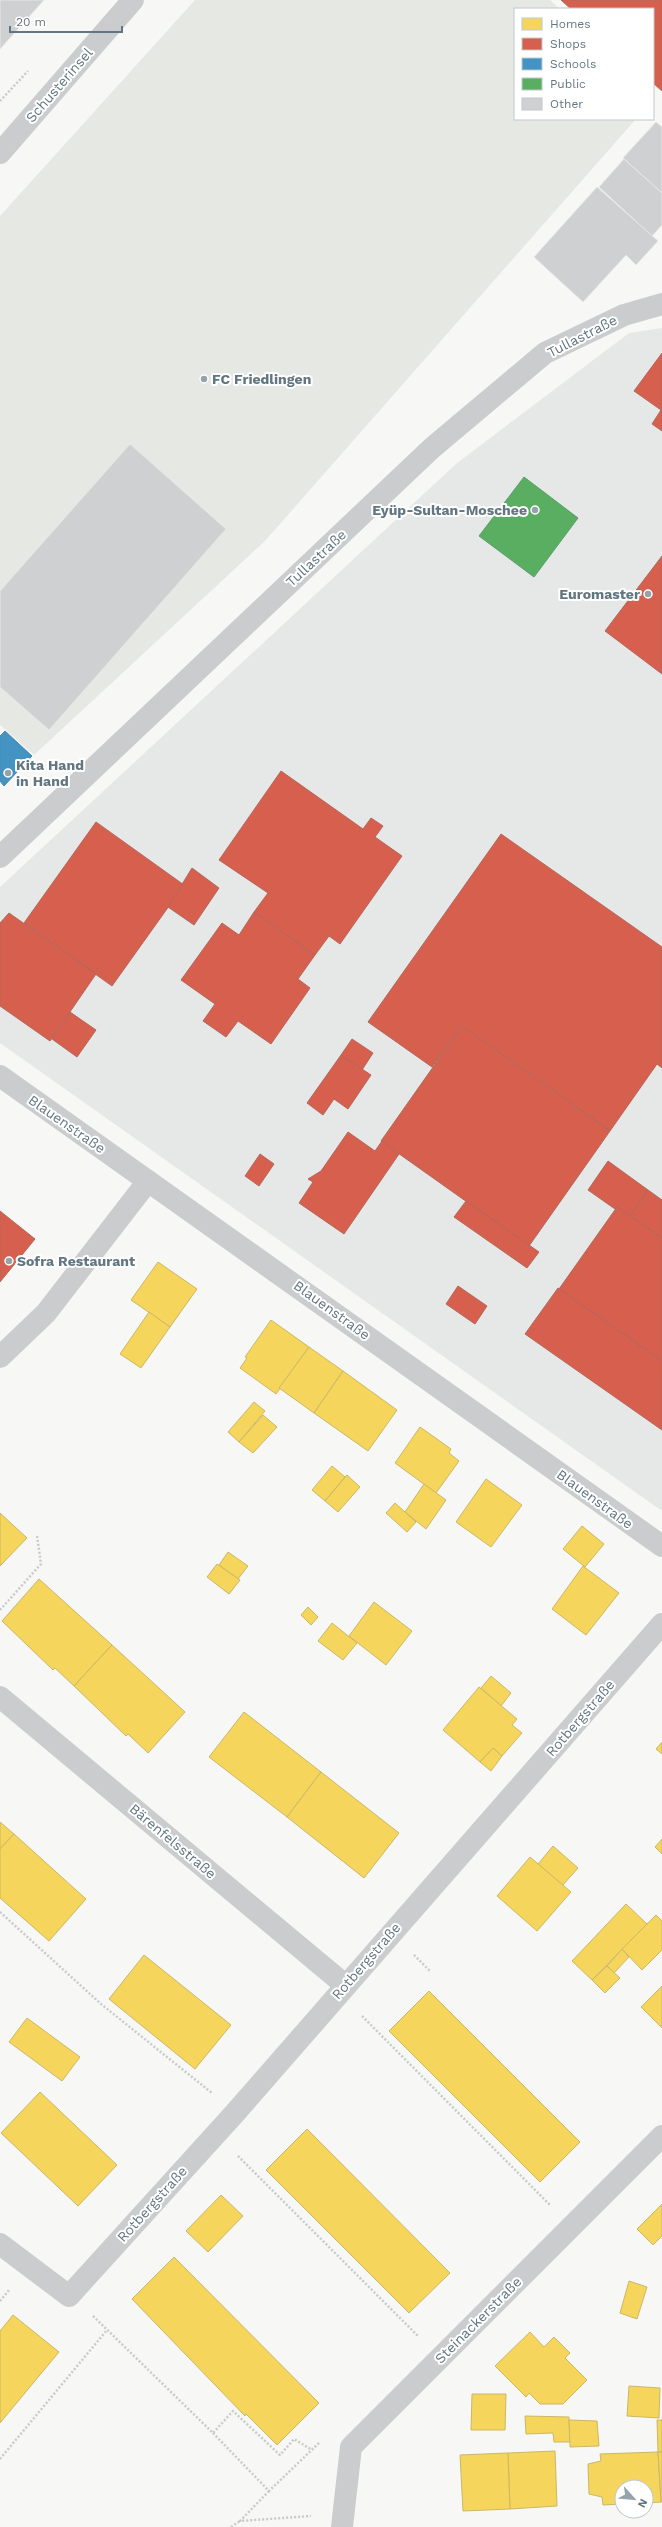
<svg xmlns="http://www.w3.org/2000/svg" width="662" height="2527" font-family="'Work Sans',sans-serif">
<rect width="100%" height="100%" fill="#f7f7f6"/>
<path fill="#e6e8e7" d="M662,328V1511L0,1043V887L456,464L629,333Z"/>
<path fill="#e6e9e3" d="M195,0H550L560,9H515V119H636L265,541L34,755L0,725V216Z"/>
<g fill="#f6d55c" stroke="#cab867">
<path d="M158,1262L197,1289L170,1327L131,1300Z"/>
<path d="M149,1312L170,1327L141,1368L120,1354Z"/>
<path d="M271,1320L309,1347L276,1394L240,1368L247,1358L245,1357Z"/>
<path d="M309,1347L343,1371L314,1413L279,1388Z"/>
<path d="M343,1371L397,1410L368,1451L314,1413Z"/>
<path d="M254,1402L265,1411L239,1442L228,1432Z"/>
<path d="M263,1415L277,1427L253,1453L239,1442Z"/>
<path d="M420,1427L451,1449L449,1453L459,1461L436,1493L395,1463Z"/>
<path d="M332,1466L345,1477L325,1501L312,1490Z"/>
<path d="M347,1475L360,1487L338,1512L325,1501Z"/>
<path d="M486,1479L522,1505L491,1547L456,1522Z"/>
<path d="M424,1484L446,1500L426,1529L405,1512Z"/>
<path d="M395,1503L416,1522L407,1532L386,1513Z"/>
<path d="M0,1513L27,1538L0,1566Z"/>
<path d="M582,1526L604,1544L585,1567L563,1549Z"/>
<path d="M228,1552L248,1566L238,1579L219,1565Z"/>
<path d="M217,1564L240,1580L229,1594L207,1577Z"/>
<path d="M583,1566L619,1593L586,1635L552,1609Z"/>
<path d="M39,1579L112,1645L74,1686L55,1668L53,1670L2,1621Z"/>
<path d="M374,1602L412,1631L386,1665L349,1636Z"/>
<path d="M308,1607L318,1617L311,1625L301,1615Z"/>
<path d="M332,1623L357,1643L343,1660L318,1641Z"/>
<path d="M112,1645L185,1712L148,1753L128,1734L126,1736L74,1686Z"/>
<path d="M491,1676L511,1693L501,1706L481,1688Z"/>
<path d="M479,1687L517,1719L512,1725L522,1733L502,1756L493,1748L480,1762L443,1730Z"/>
<path d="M244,1712L321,1772L287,1817L209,1757Z"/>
<path d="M662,1742V1754L656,1749Z"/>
<path d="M493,1748L502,1756L491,1771L480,1762Z"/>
<path d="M321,1772L399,1833L364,1878L287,1817Z"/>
<path d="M0,1822L14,1834L0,1849Z"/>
<path d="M14,1834L86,1899L49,1941L0,1898V1849Z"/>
<path d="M662,1839V1854L655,1847Z"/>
<path d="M553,1846L578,1868L562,1886L538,1864Z"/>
<path d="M530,1857L571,1892L537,1931L497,1896Z"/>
<path d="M626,1904L647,1924L592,1980L572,1961Z"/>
<path d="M656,1915L662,1921V1950L642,1970L622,1949Z"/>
<path d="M622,1949L629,1957L614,1973L607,1966Z"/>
<path d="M144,1955L231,2025L195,2069L109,1999Z"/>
<path d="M607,1966L620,1978L605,1993L592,1980Z"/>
<path d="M662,1986V2028L641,2007Z"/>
<path d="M429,1991L580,2142L540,2182L389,2031Z"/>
<path d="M27,2018L80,2057L62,2081L9,2042Z"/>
<path d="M40,2092L117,2165L78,2206L1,2133Z"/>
<path d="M307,2129L450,2273L409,2313L266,2170Z"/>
<path d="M221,2195L243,2216L208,2252L186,2231Z"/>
<path d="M662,2204V2236L653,2245L637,2229Z"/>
<path d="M174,2257L319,2403L277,2445L246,2414L245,2416L132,2299Z"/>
<path d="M629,2281L647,2287L637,2319L620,2313Z"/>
<path d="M13,2315L59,2352L0,2423V2331Z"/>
<path d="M530,2332L544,2347L554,2337L570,2353L565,2358L587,2380L563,2404H540L529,2393L526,2397L495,2366Z"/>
<path d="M629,2386L660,2388L659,2418L627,2416Z"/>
<path d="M472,2394H506L505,2430H471Z"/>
<path d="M525,2416L569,2417L570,2442H554L553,2433L526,2434Z"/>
<path d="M569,2420L597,2421L599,2446L570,2447Z"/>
<path d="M657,2420H662V2452H658Z"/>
<path d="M555,2451L557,2506L510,2509L508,2453Z"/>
<path d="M658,2452L661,2502L646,2503V2487H622V2504L603,2505L602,2497L589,2494L588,2464L601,2461L600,2454Z"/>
<path d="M658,2452H662V2502H661Z"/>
<path d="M508,2453L510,2509L463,2511L460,2455Z"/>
</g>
<g fill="#d6604d" stroke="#b3675d">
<path d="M561,0H662V91L653,83V9H571Z"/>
<path d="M662,353V431L652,424L661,410L634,391Z"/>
<path d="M662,556V674L605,631Z"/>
<path d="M281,771L363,829L371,818L383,826L375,837L402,856L340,944L329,936L315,955L254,912L268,893L219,860Z"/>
<path d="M96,822L184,885L112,986L24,923Z"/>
<path d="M501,834L662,947V1068L657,1064L610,1131L462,1026L432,1067L368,1022Z"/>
<path d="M192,868L219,888L194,925L168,907Z"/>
<path d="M254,912L315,955L298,979L310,988L271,1044L238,1021L226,1037L203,1021L215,1004L181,980L222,923L239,935Z"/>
<path d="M9,913L96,974L50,1041L0,1006V923Z"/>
<path d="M70,1012L96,1030L77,1057L52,1039Z"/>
<path d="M462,1026L610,1131L529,1246L381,1141Z"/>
<path d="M352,1039L373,1053L362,1070L341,1055Z"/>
<path d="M341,1055L371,1075L348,1109L334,1099L323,1115L307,1103Z"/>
<path d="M348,1132L375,1151L382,1141L399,1154L344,1234L299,1203L313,1182L308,1179L321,1171Z"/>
<path d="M260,1154L274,1164L259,1186L245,1176Z"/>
<path d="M608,1161L648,1190L630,1216L617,1207L615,1209L588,1190Z"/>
<path d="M648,1190L662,1200V1238L630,1216Z"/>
<path d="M466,1201L539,1252L527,1268L454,1217Z"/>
<path d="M617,1207L662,1238V1361L559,1289Z"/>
<path d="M0,1211L35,1239L0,1282Z"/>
<path d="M458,1286L487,1306L475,1324L446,1304Z"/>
<path d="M558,1288L662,1361V1430L525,1334Z"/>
</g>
<path fill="#4393c3" stroke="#4c8aaf" d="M5,731L32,756L4,786L0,781V736Z"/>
<path fill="#5aae61" stroke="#5c9d6b" d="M524,477L578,518L534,577L479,536Z"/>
<g fill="#ced0d1" stroke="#e6e6e6">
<path d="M0,0H44L0,49Z"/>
<path d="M656,122L662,127V193L623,158Z"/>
<path d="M624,159L662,193V225L652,236L599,187Z"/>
<path d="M597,187L658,241L636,265L626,255L583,302L534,257Z"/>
<path d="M130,444L226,529L49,730L0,687V591Z"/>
</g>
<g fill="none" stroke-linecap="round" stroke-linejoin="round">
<g stroke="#c8cacb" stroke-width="2.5" stroke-dasharray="2 2" stroke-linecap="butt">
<path d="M0,101L28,71"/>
<path d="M0,1610L41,1564L37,1536"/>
<path d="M0,1912L101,2004L212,2093"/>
<path d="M414,1955L431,1972"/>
<path d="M362,2016L550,2205"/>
<path d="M238,2156L418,2336"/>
<path d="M0,2301L10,2289"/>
<path d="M93,2316L213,2433L233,2411L280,2455L294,2439L312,2450"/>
<path d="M213,2433L269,2491L320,2442"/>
<path d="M0,2459L107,2330"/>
<path d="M269,2491L240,2521L311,2516"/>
<path d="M231,2527L240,2521"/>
</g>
<g stroke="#cbcccd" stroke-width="22">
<path d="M0,153L133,0"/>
<path d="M0,857L432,448L545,353L624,315L662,304"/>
<path d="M0,1076L662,1546"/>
<path d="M0,1357L46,1313L148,1181"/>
<path d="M0,1697L345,1985"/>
<path d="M0,2244L69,2296L235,2113L662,1624"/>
<path d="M342,2527L351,2447L662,2136"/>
</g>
</g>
<g fill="#96a3aa" stroke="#fff" stroke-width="1.5">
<circle cx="204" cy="379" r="4"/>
<circle cx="535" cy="510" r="4"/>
<circle cx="648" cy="594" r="4"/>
<circle cx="8" cy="773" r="4"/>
<circle cx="9" cy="1261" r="4"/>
</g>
<g text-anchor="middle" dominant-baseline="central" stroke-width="4" stroke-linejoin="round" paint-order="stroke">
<g font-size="14" fill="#627681" stroke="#fff">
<text transform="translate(59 85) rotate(-49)">Schusterinsel</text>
<text transform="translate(582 336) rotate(-27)">Tullastraße</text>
<text transform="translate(316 558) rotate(-43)">Tullastraße</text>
<text transform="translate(67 1124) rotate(35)">Blauenstraße</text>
<text transform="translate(332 1310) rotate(36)">Blauenstraße</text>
<text transform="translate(595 1499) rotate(36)">Blauenstraße</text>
<text transform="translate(580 1718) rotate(-49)">Rotbergstraße</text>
<text transform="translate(173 1841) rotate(40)">Bärenfelsstraße</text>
<text transform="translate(366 1961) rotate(-49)">Rotbergstraße</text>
<text transform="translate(152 2204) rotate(-48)">Rotbergstraße</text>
<text transform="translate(478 2320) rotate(-45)">Steinackerstraße</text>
</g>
<g font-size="14" font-weight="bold" fill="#627681" stroke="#fff" text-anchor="start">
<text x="212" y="379">FC Friedlingen</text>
<text x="527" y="510" text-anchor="end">Eyüp-Sultan-Moschee</text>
<text x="640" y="594" text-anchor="end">Euromaster</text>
<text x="16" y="765">Kita Hand<tspan x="16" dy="16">in Hand</tspan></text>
<text x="17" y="1261">Sofra Restaurant</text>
</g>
</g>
<rect x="514" y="8" width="140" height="112" fill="#ffffff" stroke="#c0c8cd"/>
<rect x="522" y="18" width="20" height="12" fill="#f6d55c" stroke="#c0c8cd"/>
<text x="550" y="28" font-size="12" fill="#627681">Homes</text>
<rect x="522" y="38" width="20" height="12" fill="#d6604d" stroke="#c0c8cd"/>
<text x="550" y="48" font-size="12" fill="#627681">Shops</text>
<rect x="522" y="58" width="20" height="12" fill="#4393c3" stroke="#c0c8cd"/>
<text x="550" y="68" font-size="12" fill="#627681">Schools</text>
<rect x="522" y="78" width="20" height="12" fill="#5aae61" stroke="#c0c8cd"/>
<text x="550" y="88" font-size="12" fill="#627681">Public</text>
<rect x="522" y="98" width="20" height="12" fill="#ced0d1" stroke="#c0c8cd"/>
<text x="550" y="108" font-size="12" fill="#627681">Other</text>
<g transform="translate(634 2499) rotate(117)"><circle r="19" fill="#ffffff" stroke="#c0c8cd"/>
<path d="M0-3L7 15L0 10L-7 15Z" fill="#96a3aa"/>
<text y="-6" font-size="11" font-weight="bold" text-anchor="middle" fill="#627681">N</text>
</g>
<path d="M10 26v6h112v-6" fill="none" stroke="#627681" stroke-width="2"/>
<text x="16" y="26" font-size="12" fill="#627681" stroke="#ffffff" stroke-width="3" paint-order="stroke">20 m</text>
</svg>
